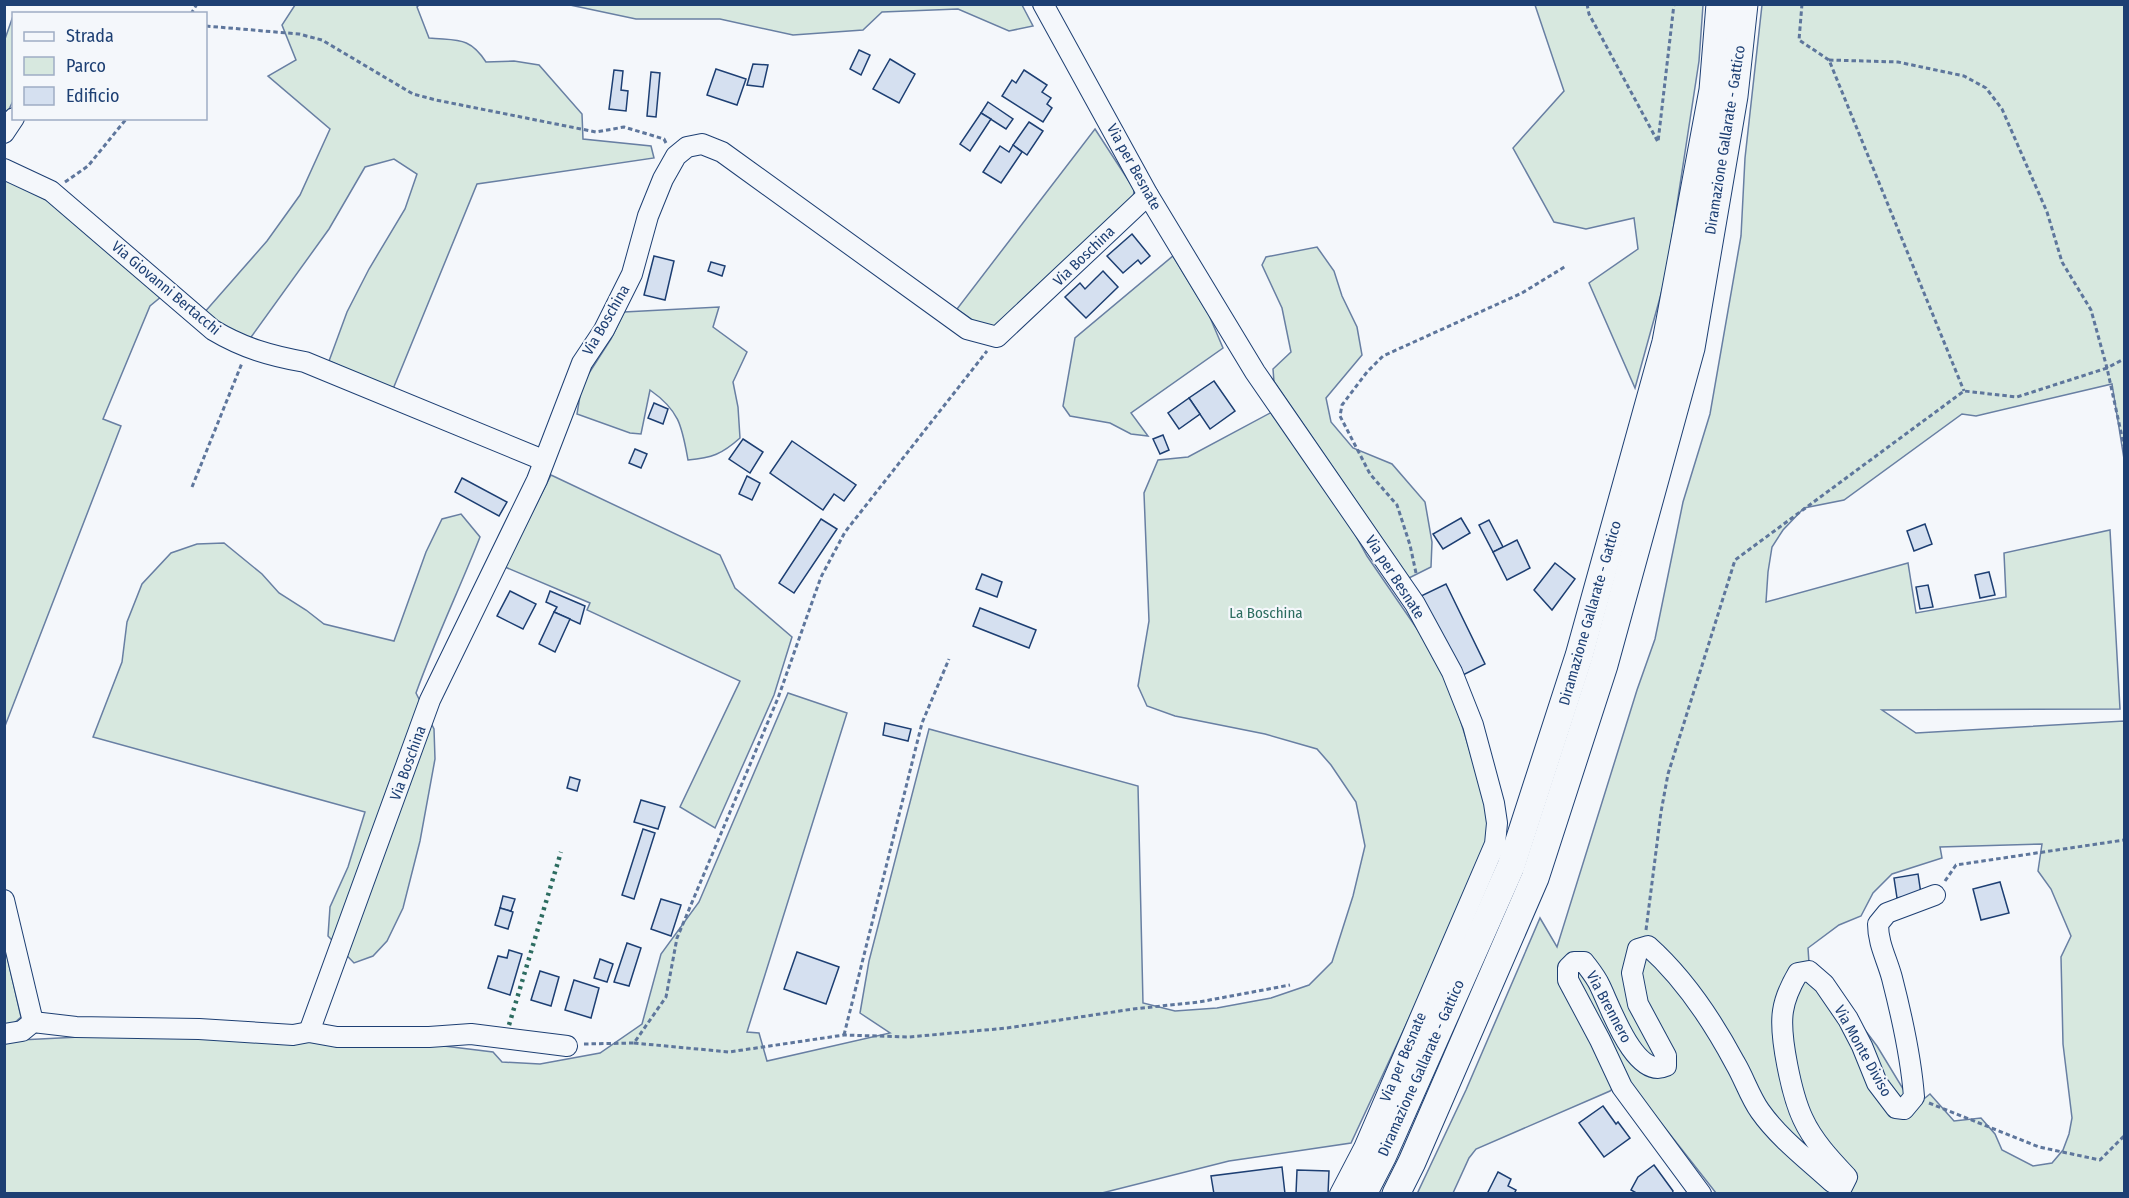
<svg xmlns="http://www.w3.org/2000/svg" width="2129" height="1198" font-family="'Fira Sans Condensed',sans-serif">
<rect width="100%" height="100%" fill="#f4f7fb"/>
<g fill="#d7e8df" stroke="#687fa3" stroke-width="1.5" fill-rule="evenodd">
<path d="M295,5H419L417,7L429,38C457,41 469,36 486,62L514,61L539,65L582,114L583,139L651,146L654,158L477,184L393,389L329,361L347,312L369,269L405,209L417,174L394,159L365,167L329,229L249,340L203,314L267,241L300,195L330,129L268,76L296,60L282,25Z"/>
<path d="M1022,5L1033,26L1009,31L958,9L882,12L863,30L793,35L720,19H636L570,5Z"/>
<path d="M1535,5H1703L1699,61L1666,276L1635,388L1589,283L1638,249L1634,218L1586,229L1554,222L1513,148L1564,91Z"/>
<path d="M1762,5H2124V459L2112,384L1976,416L1962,414L1844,500L1804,508L1783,530L1772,547L1768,572L1766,602L1908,563L1916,613L2006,597L2004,553L2110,530L2120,709L1882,710L1916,733L2124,721V1193H1716L1625,1077L1610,1091L1476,1149L1469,1158L1453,1193L1417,1194L1466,1090L1540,918L1557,947L1637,690L1655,639L1683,502L1710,414L1741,236L1745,158ZM2042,844L2038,871L2051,889L2071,936L2061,957L2063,1044L2072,1118L2069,1134L2063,1150L2052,1163L2033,1166L2002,1150L1995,1134L1981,1118L1954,1121L1930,1094L1914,1107L1877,1046L1853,1014L1809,963L1808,948L1839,925L1861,916L1873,893L1892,874L1942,858L1940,847Z"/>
<path d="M13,16V101L5,117V39Z"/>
<path d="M1095,129L1134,189L1133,202L996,327L981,326L957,309Z"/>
<path d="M5,177L48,201L162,296L150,306L103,419L121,426L5,726Z"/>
<path d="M1317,247L1334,271L1342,296L1357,327L1362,355L1326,398L1331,422L1353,448L1392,464L1425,502L1432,542L1431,567L1409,578L1274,382L1273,369L1291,352L1282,308L1262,265L1266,257Z"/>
<path d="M1173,256L1209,315L1223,348L1131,413L1148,436L1131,434L1110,423L1070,416L1063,406L1075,338Z"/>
<path d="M719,307L713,327L747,352L733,382L738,407L740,438C722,454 712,458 688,460C682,427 680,411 650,390L641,434L630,433L577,414L582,384L611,339L624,312Z"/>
<path d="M1272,412L1345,516L1367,556L1433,652L1456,706L1491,820L1486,853L1351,1143L1229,1161L1098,1194H5V1043L20,1040L159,1033L444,1046L493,1052L502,1062L540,1064L600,1053L642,1024L661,954L699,902L788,693L847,713L747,1032L759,1033L767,1061L890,1033L860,1013L869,961L929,729L1138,786L1143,1003L1175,1011L1217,1008L1271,998L1309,985L1332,962L1353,896L1365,846L1356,802L1331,765L1317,749L1265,734L1175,716L1147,706L1138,686L1149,621L1144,493L1158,460L1188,457Z"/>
<path d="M551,475L720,555L735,588L792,637L774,695L715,828L680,807L740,681L587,610L590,603L505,567Z"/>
<path d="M461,514L480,537C459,590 435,640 416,693L434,729L435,759L420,841L403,908L387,941L373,956L354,963L328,936L330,907L348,867L365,812L93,737L122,662L127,622L142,584L171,553L197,544L224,543L262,574L279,593L306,610L324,624L394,641L426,552L442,519Z"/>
<path d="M4,943L21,1017L12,1025L4,1027Z"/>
</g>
<g fill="#d5e0f0" stroke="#1d3f73" stroke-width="1.5">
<path d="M859,50L870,55L861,75L850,69Z"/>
<path d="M890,59L915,74L899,103L873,89Z"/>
<path d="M753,64L768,65L763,87L747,85Z"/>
<path d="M716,69L746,79L737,105L707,95Z"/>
<path d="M614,70L623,71L621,90L628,91L626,111L609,109Z"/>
<path d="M1024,70L1047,85L1042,92L1051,98L1047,104L1052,108L1043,122L1002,96L1012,80L1016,83Z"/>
<path d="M651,72L660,73L656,117L647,116Z"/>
<path d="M988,102L1013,119L1006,129L981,113Z"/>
<path d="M981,113L991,119L970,151L960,144Z"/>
<path d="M1029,122L1043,131L1027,155L1013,145Z"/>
<path d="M1013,145L1022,152L1001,183L983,172L1000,146L1009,152Z"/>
<path d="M1132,234L1150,256L1141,264L1138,260L1123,273L1107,256Z"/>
<path d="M654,256L674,261L665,300L644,295Z"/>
<path d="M711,262L725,266L722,276L708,271Z"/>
<path d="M1103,271L1118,287L1086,318L1065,297L1080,283L1085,289Z"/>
<path d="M1214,381L1235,411L1210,429L1189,398Z"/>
<path d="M1189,398L1200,414L1179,429L1168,413Z"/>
<path d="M654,403L668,409L663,424L648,418Z"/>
<path d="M1163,435L1169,450L1160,454L1153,439Z"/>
<path d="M743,439L763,452L750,473L729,459Z"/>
<path d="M792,441L856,485L844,501L834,494L823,510L770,473Z"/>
<path d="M635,449L647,454L641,468L629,463Z"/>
<path d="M747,476L760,483L752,500L739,494Z"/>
<path d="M462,478L507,502L499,516L455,492Z"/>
<path d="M1461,518L1470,533L1443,549L1433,534Z"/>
<path d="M821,519L837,529L794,593L779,583Z"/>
<path d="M1489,520L1503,547L1493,552L1479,525Z"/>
<path d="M1925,524L1932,544L1914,551L1907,531Z"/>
<path d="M1517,540L1530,568L1507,580L1493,552Z"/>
<path d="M1555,563L1575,579L1552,610L1534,590Z"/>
<path d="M1989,572L1995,595L1980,598L1975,575Z"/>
<path d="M982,574L1002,582L997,597L976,589Z"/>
<path d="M1446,584L1485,664L1461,676L1421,596Z"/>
<path d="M1928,585L1933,607L1920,609L1916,587Z"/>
<path d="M510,591L536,604L523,629L497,616Z"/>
<path d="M550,591L585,606L580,624L554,612L557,607L546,602Z"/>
<path d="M980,608L1036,630L1029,648L973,626Z"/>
<path d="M554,612L570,619L555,652L539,644Z"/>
<path d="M885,723L911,729L908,741L883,735Z"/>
<path d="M570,777L580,780L577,791L567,788Z"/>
<path d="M641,800L665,807L658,829L634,822Z"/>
<path d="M643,829L655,833L634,899L622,895Z"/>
<path d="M1918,874L1921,894L1897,898L1894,878Z"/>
<path d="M2000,882L2009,913L1981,920L1973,889Z"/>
<path d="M503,896L515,899L511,911L500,908Z"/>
<path d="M661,899L681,905L671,936L651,929Z"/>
<path d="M500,908L513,912L508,929L495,925Z"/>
<path d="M627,943L641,948L629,986L614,982Z"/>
<path d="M509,950L522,954L510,995L488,988L498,956L507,958Z"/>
<path d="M797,952L839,967L826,1004L784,989Z"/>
<path d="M600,959L613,964L607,982L594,978Z"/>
<path d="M540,971L559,977L551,1006L531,1000Z"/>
<path d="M574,980L599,988L591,1018L565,1010Z"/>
<path d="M1603,1106L1616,1124L1618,1122L1630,1138L1604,1157L1579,1123Z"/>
<path d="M1654,1165L1673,1191L1672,1194H1638L1631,1190L1638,1177Z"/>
<path d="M1282,1167L1285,1194H1214L1211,1176Z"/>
<path d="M1297,1170L1329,1171L1328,1194H1296Z"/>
<path d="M1498,1172L1511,1179L1508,1186L1516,1190L1514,1194H1487Z"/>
</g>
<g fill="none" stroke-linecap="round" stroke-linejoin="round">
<defs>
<g id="minor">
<path d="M1043,4L1148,195L1255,372L1415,604L1452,672L1473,725L1494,803L1497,823L1495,844L1364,1148L1340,1194"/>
<path d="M4,133L14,118"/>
<path d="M4,169L51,191L213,330C243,348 271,356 305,362L543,460"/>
<path d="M4,900L33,1022"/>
<path d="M309,1032L430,700L537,480L582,363L604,330L632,274L648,216L663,179L676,156L687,147L702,144L722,152L967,329L997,337L1148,195"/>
<path d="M4,1034L22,1031L33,1022L76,1027L199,1029L293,1035L309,1032L337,1037H429L471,1034L567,1046"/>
<path d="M1701,1194L1622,1087L1600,1040L1568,980V968L1574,962H1584C1590,970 1596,977 1600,986C1610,1006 1635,1080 1666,1066V1056L1638,1004L1632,973L1638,949L1648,946C1685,979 1712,1020 1735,1063C1744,1078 1750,1097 1760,1111C1779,1138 1808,1160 1832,1182L1842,1187L1847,1177C1831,1160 1813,1141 1803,1119C1792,1096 1779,1036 1783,1011C1785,997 1791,985 1798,973L1809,971L1824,984L1848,1019L1862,1046L1877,1083L1896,1108L1904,1109L1914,1097C1911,1056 1902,1017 1892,978C1887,959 1878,944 1878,924L1887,913L1935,895"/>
</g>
<g id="highway">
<path d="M1363,1194L1383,1155L1511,866L1579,656L1666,342L1713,90L1720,4"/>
<path d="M1396,1194L1412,1162L1535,878L1604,665L1691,348L1734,96L1744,4"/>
</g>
</defs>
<use href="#minor" stroke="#1d3f73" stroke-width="22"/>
<use href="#highway" stroke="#1d3f73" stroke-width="29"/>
<g stroke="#5e769c" stroke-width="3" stroke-dasharray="4.5 3" stroke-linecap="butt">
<path d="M1587,4L1589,14L1658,142L1674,4"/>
<path d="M1802,4L1799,40L1829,60L1964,391"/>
<path d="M191,14L197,4"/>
<path d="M206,26L299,34L322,40L413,94L436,100L596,132L624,127L664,139L666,143"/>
<path d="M1829,60L1898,62L1964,76L1986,88L2002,109L2047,212L2062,262L2091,310L2107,368L2124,359"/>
<path d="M65,182L88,166L127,118"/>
<path d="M192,487L242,363"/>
<path d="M1416,573L1410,545L1397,505L1370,474L1340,416L1342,405L1367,372L1383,356L1522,293L1566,266"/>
<path d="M1945,881L1956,865L2124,840"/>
<path d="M1646,930L1661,812L1668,774L1735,560L1964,391L2017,397L2107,368L2124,446"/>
<path d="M844,1035L922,723L949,659"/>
<path d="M634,1043L729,1052L844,1035L909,1037L1007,1028L1133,1009L1199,1002L1290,985"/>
<path d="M584,1044L634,1043L666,997L677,938L778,698L821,577L845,532L987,351"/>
<path d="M1929,1103L2039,1147L2100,1160L2124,1136"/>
</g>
<use href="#minor" stroke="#f4f7fb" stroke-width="20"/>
<use href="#highway" stroke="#f4f7fb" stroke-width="27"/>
<path stroke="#2c6c60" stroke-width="4.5" stroke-dasharray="3 4.5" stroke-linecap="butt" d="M509,1025L561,852"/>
</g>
<g text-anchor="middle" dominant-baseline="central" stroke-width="4.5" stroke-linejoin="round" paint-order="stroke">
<g font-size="15" fill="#1d3f73" stroke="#f4f7fb">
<text transform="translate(1725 140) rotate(-81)">Diramazione Gallarate - Gattico</text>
<text transform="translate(1134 167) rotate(61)">Via per Besnate</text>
<text transform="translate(1084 256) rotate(-44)">Via Boschina</text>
<text transform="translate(166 288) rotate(40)">Via Giovanni Bertacchi</text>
<text transform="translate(606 320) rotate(-60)">Via Boschina</text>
<text transform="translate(1395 577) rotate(57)">Via per Besnate</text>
<text transform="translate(1590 613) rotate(-74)">Diramazione Gallarate - Gattico</text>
<text transform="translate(408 763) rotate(-70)">Via Boschina</text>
<text transform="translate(1609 1007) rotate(62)">Via Brennero</text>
<text transform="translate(1863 1051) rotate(61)">Via Monte Diviso</text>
<text transform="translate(1403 1057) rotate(-67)">Via per Besnate</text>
<text transform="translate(1421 1068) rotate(-66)">Diramazione Gallarate - Gattico</text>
</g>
<g font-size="15" fill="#2c6c60" stroke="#f4f7fb">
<text x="1266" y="613">La Boschina</text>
</g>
</g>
<rect width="2129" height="1198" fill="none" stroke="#1d3f73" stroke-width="12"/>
<rect x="12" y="12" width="195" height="108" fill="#f4f7fb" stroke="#9eadc5" stroke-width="1.5"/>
<rect x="24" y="32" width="30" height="9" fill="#f4f7fb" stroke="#9eadc5" stroke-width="1.5"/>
<text x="66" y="42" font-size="18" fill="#1d3f73">Strada</text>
<rect x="24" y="57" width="30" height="18" fill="#d7e8df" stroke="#9eadc5" stroke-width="1.5"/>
<text x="66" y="72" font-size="18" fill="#1d3f73">Parco</text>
<rect x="24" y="87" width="30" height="18" fill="#d5e0f0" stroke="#9eadc5" stroke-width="1.5"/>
<text x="66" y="102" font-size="18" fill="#1d3f73">Edificio</text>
</svg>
